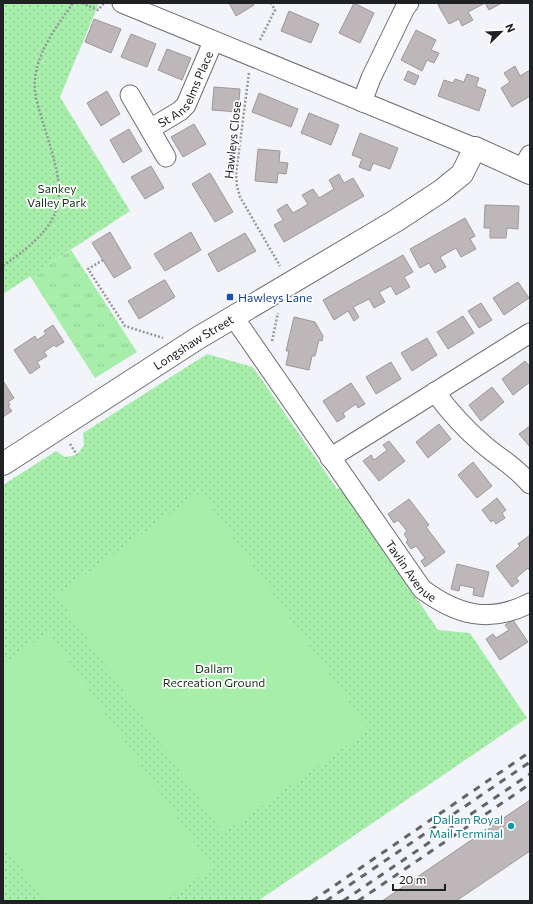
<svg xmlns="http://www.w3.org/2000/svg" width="533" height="904" font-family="Commissioner,sans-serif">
<defs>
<pattern id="grass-tufts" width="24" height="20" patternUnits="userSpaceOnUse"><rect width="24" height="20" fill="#a6eeaa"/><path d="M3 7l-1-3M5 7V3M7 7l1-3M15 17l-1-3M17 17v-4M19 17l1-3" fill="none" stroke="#8fcc92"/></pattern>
<pattern id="park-dots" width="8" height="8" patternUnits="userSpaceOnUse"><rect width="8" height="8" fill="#a6eeaa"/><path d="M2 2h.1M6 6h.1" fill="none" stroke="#8fcc92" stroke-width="1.8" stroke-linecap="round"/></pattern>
</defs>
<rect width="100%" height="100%" fill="#f3f4fa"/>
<path fill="url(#grass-tufts)" d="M71,250L137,352L95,378L30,276Z"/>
<g fill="url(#park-dots)">
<path d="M3,3H99L60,97L130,211L3,294Z"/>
<path d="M207,354L253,367L337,489L342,487L438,630L470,633L527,718L258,901H3V485L56,451L65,457L77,455L84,445L83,433Z"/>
</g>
<g fill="#a6eeaa">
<path d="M201,492L369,730L223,833L56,595Z"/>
<path d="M49,632L212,868L164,901H44L3,842V664Z"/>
</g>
<g fill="#beb7ba" stroke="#9e979a">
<path d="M229,3H252L254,5L236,16Z"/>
<path d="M354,3L374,13L360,43L339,33Z"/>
<path d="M441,3H485L468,12L473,20L462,26L459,19L449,24L438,5Z"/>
<path d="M485,3H499L500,4L489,10Z"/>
<path d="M289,11L319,24L311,43L281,31Z"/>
<path d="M94,19L121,29L111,53L85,42Z"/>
<path d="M416,30L436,40L431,50L439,53L434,63L427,60L422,71L401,60Z"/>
<path d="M131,34L156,44L147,67L121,57Z"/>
<path d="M167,49L191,58L182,80L158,70Z"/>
<path d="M515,66L520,76L530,70V96L512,107L501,88L510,82L504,73Z"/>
<path d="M408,71L419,76L415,85L404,80Z"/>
<path d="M467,74L479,78L476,86L486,90L479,111L438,96L444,80L453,83L455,79L464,82Z"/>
<path d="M214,87L240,89L238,112L212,110Z"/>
<path d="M107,91L120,114L101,126L87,103Z"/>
<path d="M259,93L298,109L291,127L252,112Z"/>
<path d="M309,113L339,125L331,145L301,133Z"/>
<path d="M194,124L206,144L183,157L171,137Z"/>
<path d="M129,129L142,151L123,163L110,140Z"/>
<path d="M360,133L398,148L390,169L373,163L370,171L359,167L362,159L352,155Z"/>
<path d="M258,149L280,151L279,162L288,163L286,174L278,173L277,183L255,181Z"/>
<path d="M151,166L164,188L145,199L131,177Z"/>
<path d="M210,173L233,212L215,222L192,184Z"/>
<path d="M339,174L344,183L353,178L364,196L284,242L274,225L283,220L277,210L287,204L293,213L300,209L308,204L302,195L313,189L319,198L334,189L329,180Z"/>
<path d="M485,205L519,206L518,229L507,228L506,238H490V228H484Z"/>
<path d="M465,218L475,236L470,239L476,249L461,257L456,248L440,257L446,267L435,273L429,263L420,268L410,249Z"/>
<path d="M110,232L131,268L114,278L92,243Z"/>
<path d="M191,232L201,250L165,271L154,254Z"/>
<path d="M245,233L256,251L218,272L208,254Z"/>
<path d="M403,255L413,272L404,277L410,287L396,295L391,286L379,292L385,302L374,308L369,299L353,307L359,317L354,321L348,311L334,320L323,300Z"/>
<path d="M164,280H165L175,297L139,319L128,301Z"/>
<path d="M518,282L529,298L504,315L493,298Z"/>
<path d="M481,303L492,320L479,328L468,311Z"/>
<path d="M463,316L474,333L448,349L437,332Z"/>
<path d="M294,317L315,322L323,336L322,341L319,340L315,356H312L309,370L286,365L289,351H286Z"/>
<path d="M53,325L64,342L56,347L54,345L44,352L47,356L37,362L40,367L30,374L14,350L35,336L37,340L46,334L44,331Z"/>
<path d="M427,338L437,355L412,371L401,353Z"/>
<path d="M525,361L530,367V382L513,395L502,379Z"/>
<path d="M391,362L401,379L376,394L366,377Z"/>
<path d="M3,381L14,398L8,402L10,405L8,406L12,411L3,417Z"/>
<path d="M351,383L365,404L358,408L356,404L343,413L345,417L337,422L323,401Z"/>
<path d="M492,387L504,402L481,421L469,405Z"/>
<path d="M439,424L451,439L428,458L416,442Z"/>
<path d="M530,426V447L519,434Z"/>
<path d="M389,441L405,461L379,481L363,461L371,455L374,460L387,450L383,445Z"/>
<path d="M473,462L492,486L477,498L458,475Z"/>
<path d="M497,498L506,510L502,513L505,518L496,524L493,520L491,522L482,510Z"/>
<path d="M409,499L429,525L426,527L445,552L425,567L421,561L425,558L416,546L411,549L406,542L408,540L404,534L407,531L398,520L394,523L388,514Z"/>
<path d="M530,535V571L528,568L516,578L519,581L512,587L496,566L520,546L518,544Z"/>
<path d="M457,564L489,572L483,597L473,595L474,588L460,585L459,591L451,589Z"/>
<path d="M513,620L528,642L500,660L486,639L493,634L496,638L509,630L505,625Z"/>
<path d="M530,800V851L456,901H382Z"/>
</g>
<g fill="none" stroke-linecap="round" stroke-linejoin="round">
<defs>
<g id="minor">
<path d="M122,3L475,148"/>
<path d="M130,95L166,157"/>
<path d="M362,102L371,78L405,8L409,3"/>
<path id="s1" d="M150,129L180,111L186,105L213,42"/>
<path d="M522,169L530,155"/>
<path id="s2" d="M233,316L422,589C457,615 489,624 530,603"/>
<path d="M435,392C449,411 465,429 483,444C500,459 515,466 530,484"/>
<path d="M330,458L530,333"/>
</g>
<g id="tertiary">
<path id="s3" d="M3,464L198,338L397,220L441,191L462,174L475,148L530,173"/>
</g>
</defs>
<use href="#minor" stroke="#6d6e73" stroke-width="21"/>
<use href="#tertiary" stroke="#6d6e73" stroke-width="24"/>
<g stroke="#96979b" stroke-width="2.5" stroke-dasharray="2 2" stroke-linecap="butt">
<path d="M82,3L98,10L104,3"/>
<path d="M260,40L275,10L271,3"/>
<path d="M249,73L236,174L237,186L240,197L280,266"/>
<path d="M103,260L88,269L125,326L163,338"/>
<path d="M3,266C69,219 68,201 44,126C40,111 33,95 35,79C38,50 57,26 73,3"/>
<path d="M272,341L278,313"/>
<path d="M70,444L77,455"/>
</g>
<use href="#minor" stroke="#fff" stroke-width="19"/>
<use href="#tertiary" stroke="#fff" stroke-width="22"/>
<g stroke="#636467" stroke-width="3" stroke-dasharray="7 7" stroke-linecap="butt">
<path d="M312,901L530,752"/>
<path d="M326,901L530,762"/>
<path d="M343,901L530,774"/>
<path d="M358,901L530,784"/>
</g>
</g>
<rect fill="#1a4fb4" stroke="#fff" stroke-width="1.5" x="226" y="293" width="8" height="8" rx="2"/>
<circle fill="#0f9aa8" stroke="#fff" stroke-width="1.5" cx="511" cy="826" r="4"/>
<g text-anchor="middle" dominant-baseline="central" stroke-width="3.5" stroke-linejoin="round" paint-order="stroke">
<g font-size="12" fill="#202123" stroke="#fff">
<text stroke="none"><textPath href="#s1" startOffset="56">St Anselms Place</textPath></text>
<text transform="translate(232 140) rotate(-84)">Hawleys Close</text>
<text stroke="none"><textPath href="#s3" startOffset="226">Longshaw Street</textPath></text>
<text stroke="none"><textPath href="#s2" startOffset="311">Tavlin Avenue</textPath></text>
</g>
<g font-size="12" fill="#143317" stroke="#fff">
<text x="57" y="188">Sankey<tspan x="57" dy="14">Valley Park</tspan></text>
<text x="214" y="668">Dallam<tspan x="214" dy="14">Recreation Ground</tspan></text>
</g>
<g font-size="12" fill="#164399" stroke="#fff" text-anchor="start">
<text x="238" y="297">Hawleys Lane</text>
</g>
<g font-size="12" fill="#0d838f" stroke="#fff" text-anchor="end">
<text x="503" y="819">Dallam Royal<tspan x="503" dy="14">Mail Terminal</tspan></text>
</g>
</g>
<rect width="533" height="904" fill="none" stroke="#202123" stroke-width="8"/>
<g transform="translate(501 32) rotate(67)" stroke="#ffffff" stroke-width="3" paint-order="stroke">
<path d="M0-3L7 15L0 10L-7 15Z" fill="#202123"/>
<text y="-6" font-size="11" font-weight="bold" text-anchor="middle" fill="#202123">N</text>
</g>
<path d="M393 884v6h52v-6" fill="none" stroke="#202123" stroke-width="2"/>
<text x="399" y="884" font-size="12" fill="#202123" stroke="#ffffff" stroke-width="3" paint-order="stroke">20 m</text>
</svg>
